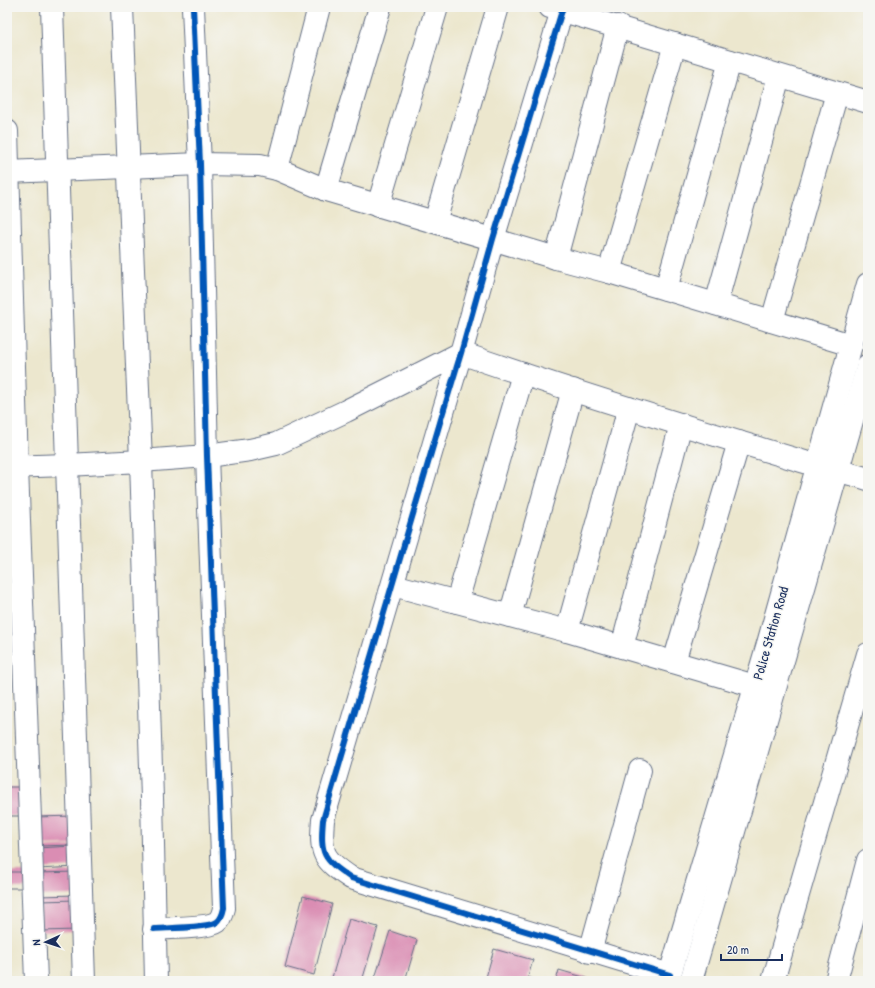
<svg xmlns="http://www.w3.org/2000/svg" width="875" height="988" font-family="'Patrick Hand',sans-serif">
<rect width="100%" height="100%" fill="#f6f6f2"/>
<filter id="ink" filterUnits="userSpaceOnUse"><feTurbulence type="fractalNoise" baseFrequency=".025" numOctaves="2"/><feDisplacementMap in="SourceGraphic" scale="8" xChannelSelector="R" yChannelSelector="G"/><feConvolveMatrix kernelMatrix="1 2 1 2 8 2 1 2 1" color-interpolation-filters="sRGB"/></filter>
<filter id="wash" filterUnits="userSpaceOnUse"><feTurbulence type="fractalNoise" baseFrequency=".012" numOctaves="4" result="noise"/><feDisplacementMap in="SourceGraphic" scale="16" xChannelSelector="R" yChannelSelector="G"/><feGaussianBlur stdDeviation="0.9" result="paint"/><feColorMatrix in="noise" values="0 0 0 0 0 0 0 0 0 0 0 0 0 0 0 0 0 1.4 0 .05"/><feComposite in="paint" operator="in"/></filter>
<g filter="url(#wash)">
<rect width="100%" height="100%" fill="#ece7ce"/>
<g id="blocks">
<g fill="#da8db3">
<path d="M7,787H27L28,816H7Z"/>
<path d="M75,816V845L37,846L36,817Z"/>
<path d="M76,846L77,867L37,869L36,848Z"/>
<rect x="7" y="872" width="20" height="16"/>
<path d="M76,872L77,895L39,896L38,873Z"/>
<path d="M303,896L332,904L314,975L285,967Z"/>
<path d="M77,900L78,930L41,931L40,901Z"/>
<path d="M349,919L378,927L362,981H331Z"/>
<path d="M390,931L417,940L405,981H374Z"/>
<path d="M494,949L533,960L528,977L539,981H485Z"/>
<path d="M559,970L597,981H556Z"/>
</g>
</g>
</g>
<g filter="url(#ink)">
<use href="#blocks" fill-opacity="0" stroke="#646f85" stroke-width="1"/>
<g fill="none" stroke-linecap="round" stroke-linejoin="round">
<defs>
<g id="minor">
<path d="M52,7L84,981"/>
<path d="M122,7L141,461L152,798L156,981"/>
<path d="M550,7L868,102"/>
<path d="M563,7L493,239L461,353L441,419L323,820C320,855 323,859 351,878L670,975"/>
<path d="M7,131L17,467L36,981"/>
<path d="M277,169L319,7"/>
<path d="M7,172L200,164L260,165L277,169L326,190L556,258L609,272L851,345"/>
<path d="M326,190L380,7"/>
<path d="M378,206L437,7"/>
<path d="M435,222L498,7"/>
<path d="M556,258L618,26"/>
<path d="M609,272L675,44"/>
<path d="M666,289L730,61"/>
<path d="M716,304L779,76"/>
<path d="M772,321L837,93"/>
<path d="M7,467L67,465L141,461L207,456L250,450L276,444L346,411L461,353C578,394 697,430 815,465C833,470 850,473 868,479"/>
<path d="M393,585L567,631L755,686"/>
<path d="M457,602L523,374"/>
<path d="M510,616L573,390"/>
<path d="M567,631L629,408"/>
<path d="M622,647L681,424"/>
<path d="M674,662L739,442"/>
<path d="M154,929C166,928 209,928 217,922C221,919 223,913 224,908L207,456L200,164L193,7"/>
<path d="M590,952L640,770"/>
<path d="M773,981L868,654"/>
<path d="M836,981L868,860"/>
</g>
<g id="tertiary">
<path d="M668,981L769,640L868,284"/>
<path d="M691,981L868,365"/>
</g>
</defs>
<use href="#minor" stroke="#646f85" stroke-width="24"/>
<use href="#tertiary" stroke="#646f85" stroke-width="24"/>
<use href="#minor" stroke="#fff" stroke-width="22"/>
<use href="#tertiary" stroke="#fff" stroke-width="22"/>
<defs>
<g id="cycleway">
<path d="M563,7L493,239L461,353L441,419L323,820C320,855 323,859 351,878L670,975"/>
<path d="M154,929C166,928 209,928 217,922C221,919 223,913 224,908L207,456L200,164L193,7"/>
</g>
</defs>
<use href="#cycleway" stroke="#f6f6f2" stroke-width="8"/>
<use href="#cycleway" stroke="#0057b8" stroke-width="6"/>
</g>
</g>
<g text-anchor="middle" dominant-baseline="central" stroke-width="3" stroke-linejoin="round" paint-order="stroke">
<g font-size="14" fill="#1b2f5e" stroke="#f6f6f2">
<text transform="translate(770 633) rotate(-74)">Police Station Road</text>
</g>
</g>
<rect width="875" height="988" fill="none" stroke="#f6f6f2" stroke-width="24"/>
<g transform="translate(46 942) rotate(267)" stroke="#f6f6f2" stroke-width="3" paint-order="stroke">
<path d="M0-3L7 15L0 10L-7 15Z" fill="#1b2f5e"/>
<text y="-6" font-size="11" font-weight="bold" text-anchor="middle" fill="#1b2f5e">N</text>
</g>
<path d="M721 954v6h61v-6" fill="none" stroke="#1b2f5e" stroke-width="2"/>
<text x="727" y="954" font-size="12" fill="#1b2f5e" stroke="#f6f6f2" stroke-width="3" paint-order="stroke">20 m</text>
</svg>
